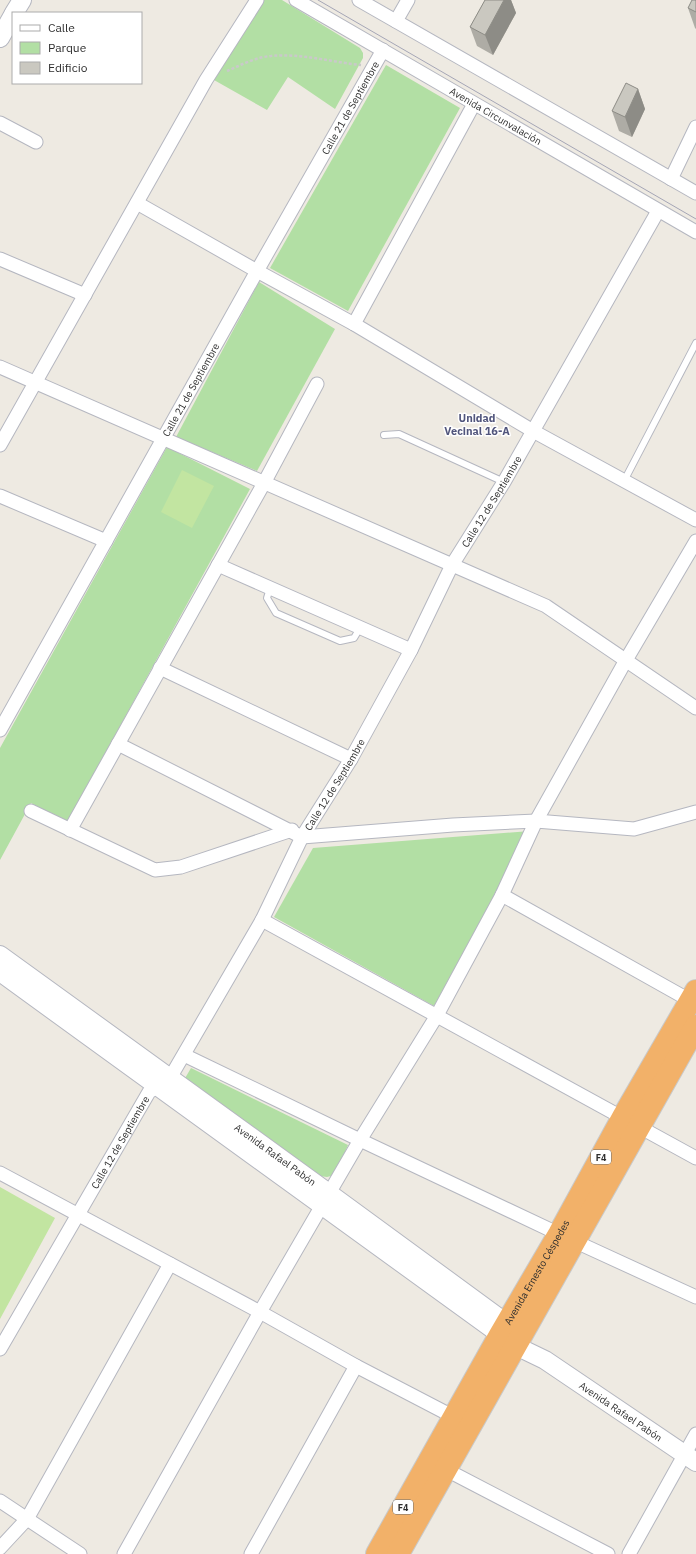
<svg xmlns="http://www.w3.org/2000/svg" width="696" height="1554" font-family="'IBM Plex Sans',sans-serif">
<rect width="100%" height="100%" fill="#eeeae2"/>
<g fill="#b2dfa4">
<path d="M263,0H282L360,48L363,53V58L335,109L288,77L267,110L214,80Z"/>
<path d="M386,65L460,108L348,311L270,268Z"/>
<path d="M259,282L335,329L257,471L176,437Z"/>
<path d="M167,447L250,489L67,823L31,803L0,860V748Z"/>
<path d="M530,831L434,1006L274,917L313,848Z"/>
<path d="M191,1068L348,1145L335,1175L327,1177L320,1176L184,1080Z"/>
</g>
<g fill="#c2e5a1">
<path d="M182,470L214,486L192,528L161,512Z"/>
<path d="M0,1187L55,1218L0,1319Z"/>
</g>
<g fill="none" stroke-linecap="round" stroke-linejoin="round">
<defs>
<g id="lane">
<path d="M384,435L399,434L504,482"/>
<path d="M624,481L696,343"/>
<path d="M270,588L267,598L276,613L340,641L354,638L360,628"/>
</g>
<g id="street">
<path id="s1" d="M296,0L696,232"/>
<path d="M359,0L696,193"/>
<path d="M396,21L408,0"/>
<path d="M0,123L36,142"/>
<path d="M671,179L696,127"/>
<path d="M137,203L257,271L354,324L533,431L696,520"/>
<path d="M0,259L85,295"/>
<path d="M354,324L474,104"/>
<path d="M0,367L546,606L696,708"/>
<path d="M0,445L206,80L257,0"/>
<path d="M0,496L106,541"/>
<path d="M218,565L411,650"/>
<path d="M160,668L351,759"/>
<path id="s2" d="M0,730L257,271L383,50"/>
<path d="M118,744L302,837L453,825L536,821L634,829L696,812"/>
<path d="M31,811L155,870L181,867L292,830"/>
<path d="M70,830L264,483L317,384"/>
<path d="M502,895L691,1001"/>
<path d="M262,920L696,1158"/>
<path d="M184,1055L360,1140L559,1234"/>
<path d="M0,1173L260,1312L356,1366L454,1417"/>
<path d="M574,1241L696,1297"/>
<path id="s3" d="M0,1349L149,1092L170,1078L262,920L302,837L351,759L411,650L452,565L504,482L658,211"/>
<path d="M441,1467L608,1554"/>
<path d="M0,1501L80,1554"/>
<path d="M0,1548L27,1519L170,1264"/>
<path d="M124,1554L260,1312L360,1140L436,1017L502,895L536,821L626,660L696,541"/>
<path d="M251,1554L356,1366"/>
<path d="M629,1554L696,1434"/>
</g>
<g id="secondary">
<path d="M14,13L22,0"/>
<path d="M0,38L13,15"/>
<path id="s4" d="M0,955L330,1194L517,1331"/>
<path id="s5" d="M0,972L516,1346L545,1360L696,1462"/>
</g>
<g id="highway">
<path id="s6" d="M377,1554L500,1335L559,1234L623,1117L696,991"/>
<path d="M398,1554L696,1026"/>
</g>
</defs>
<use href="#lane" stroke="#b5b7c0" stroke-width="8"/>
<use href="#street" stroke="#b5b7c0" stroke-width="15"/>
<use href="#secondary" stroke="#b5b7c0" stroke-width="20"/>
<use href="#highway" stroke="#c9c9c9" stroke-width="24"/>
<path stroke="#c9c9c9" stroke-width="2.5" stroke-dasharray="3 2" stroke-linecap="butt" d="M227,71C241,65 256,57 271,56C301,53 331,62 361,65"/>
<use href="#lane" stroke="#fff" stroke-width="6"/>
<use href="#street" stroke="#fff" stroke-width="13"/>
<use href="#secondary" stroke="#fff" stroke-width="18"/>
<use href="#highway" stroke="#f2b169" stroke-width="22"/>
<path stroke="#a5a6b6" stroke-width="1" d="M318,0L696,219"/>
</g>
<g fill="#aeaca5">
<path d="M485,0H511L516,13L493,55L477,46L470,27Z"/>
<path d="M696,0V29L695,28L688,8Z"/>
<path d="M638,89L645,109L632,137L619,131L612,111Z"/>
</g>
<g fill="#8d8c86">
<path d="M504,0H511L516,13L493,55L485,35Z"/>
<path d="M638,89L645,109L632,137L625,117Z"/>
</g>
<g fill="#cac8c0" stroke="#8d8c86">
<path d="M485,0H504L485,35L470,27Z"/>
<path d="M692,0H696V12L688,8Z"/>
<path d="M626,83L638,89L625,117L612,111Z"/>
</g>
<g text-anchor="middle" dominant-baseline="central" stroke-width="3" stroke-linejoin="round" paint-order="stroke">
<g fill="#fff" stroke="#6d6d6d" stroke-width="1">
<rect x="591" y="1150" width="20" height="14" rx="3"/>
<rect x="393" y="1500" width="20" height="14" rx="3"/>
</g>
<g font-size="9" font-weight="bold" fill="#2e2e2e">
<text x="601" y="1157">F4</text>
<text x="403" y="1507">F4</text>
</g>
<g font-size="10" fill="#2e2e2e" stroke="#fff">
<text stroke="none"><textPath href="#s2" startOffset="714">Calle 21 de Septiembre</textPath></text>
<text stroke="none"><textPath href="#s1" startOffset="231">Avenida Circunvalación</textPath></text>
<text stroke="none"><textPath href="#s2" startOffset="390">Calle 21 de Septiembre</textPath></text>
<text stroke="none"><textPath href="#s3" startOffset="983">Calle 12 de Septiembre</textPath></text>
<text stroke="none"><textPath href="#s3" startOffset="659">Calle 12 de Septiembre</textPath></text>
<text stroke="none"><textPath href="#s3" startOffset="239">Calle 12 de Septiembre</textPath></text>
<text stroke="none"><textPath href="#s4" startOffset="340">Avenida Rafael Pabón</textPath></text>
<text stroke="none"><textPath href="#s6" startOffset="324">Avenida Ernesto Céspedes</textPath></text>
<text stroke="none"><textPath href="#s5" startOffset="761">Avenida Rafael Pabón</textPath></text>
</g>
<g font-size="11" font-weight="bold" fill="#51557c" stroke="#fff">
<text x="477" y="418">Unidad<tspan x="477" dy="13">Vecinal 16-A</tspan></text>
</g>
</g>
<rect x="12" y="12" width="130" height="72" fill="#ffffff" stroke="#ababab"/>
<rect x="20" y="25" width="20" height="6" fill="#ffffff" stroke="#ababab"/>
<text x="48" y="32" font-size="12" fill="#2e2e2e">Calle</text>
<rect x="20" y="42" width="20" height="12" fill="#b2dfa4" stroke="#ababab"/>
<text x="48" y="52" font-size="12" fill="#2e2e2e">Parque</text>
<rect x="20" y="62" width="20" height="12" fill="#cac8c0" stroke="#ababab"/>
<text x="48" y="72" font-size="12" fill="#2e2e2e">Edificio</text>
</svg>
